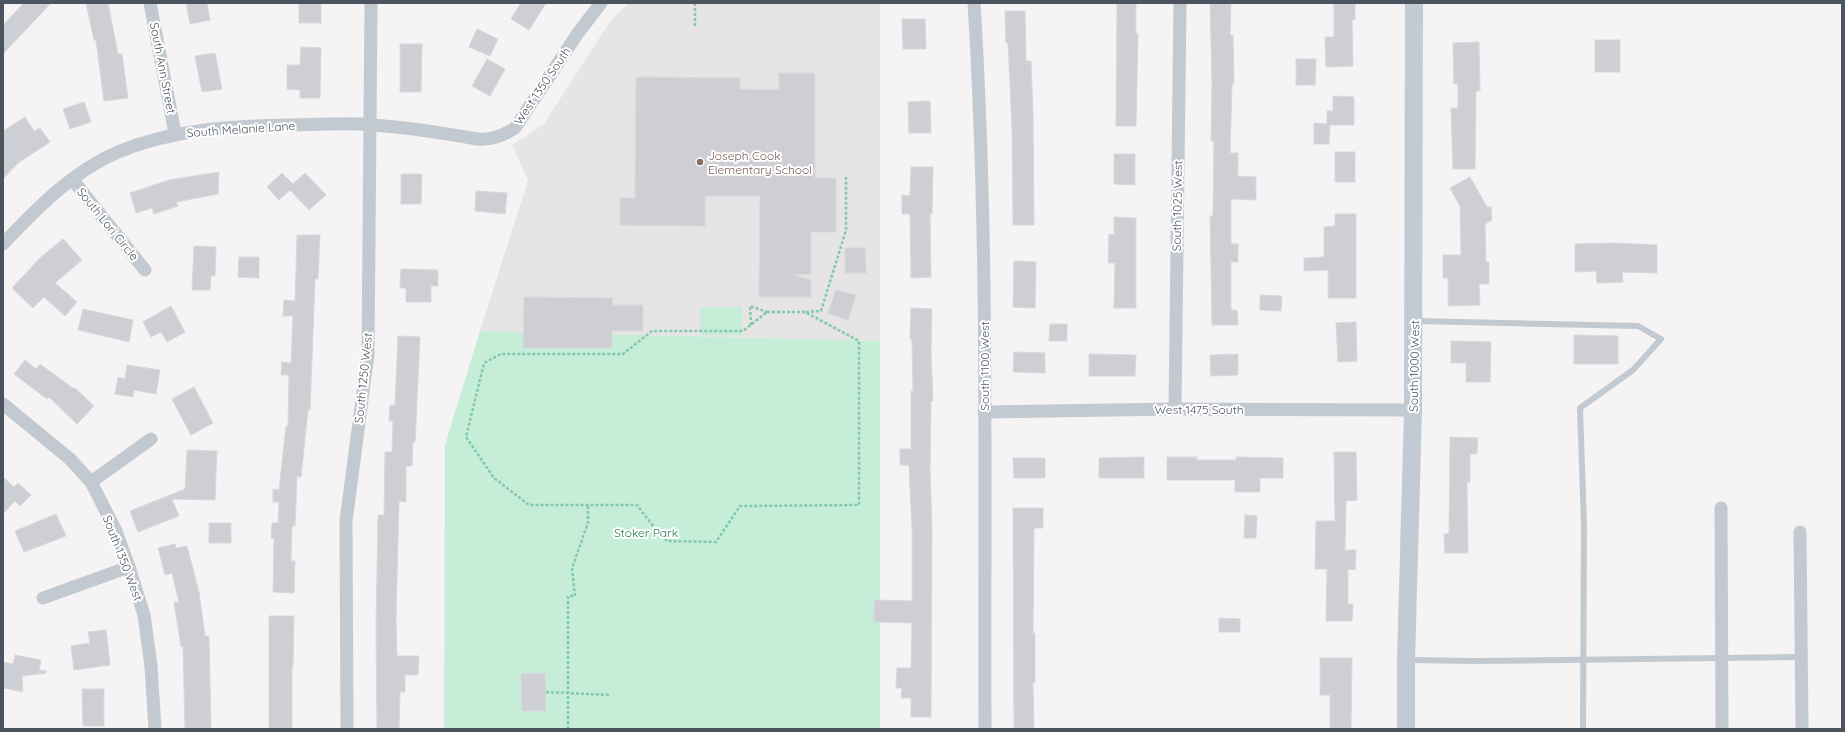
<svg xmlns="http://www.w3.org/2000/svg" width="1845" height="732" font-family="Quicksand,sans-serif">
<rect width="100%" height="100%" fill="#f5f3f3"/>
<path fill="#e6e4e4" d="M629,3H880V341L480,331L528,180L512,145L543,125L611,20Z"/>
<g fill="#c6edd8">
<rect x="700" y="307" width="42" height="28"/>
<path d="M480,331L880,341V729H444L445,445Z"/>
</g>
<g fill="#cdcfd5" stroke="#d7d9dd">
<path d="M24,3H51L3,54V25Z"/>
<path d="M86,3H108L118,54H122L128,98L104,101L96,40H94Z"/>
<path d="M186,3H207L210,20L190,24Z"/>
<rect x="299" y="3" width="22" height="20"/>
<path d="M521,3H546L529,30L511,19Z"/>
<path d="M1117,3H1136V34H1138L1136,126H1116Z"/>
<path d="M1210,3H1231L1230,35H1233L1234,84H1232L1230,153H1238V176L1256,177V200L1231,199V244H1238V262H1231V310H1237L1238,325H1212L1210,216H1213L1214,141H1211L1212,84Z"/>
<path d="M1334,3H1355V20H1352L1353,66L1326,67L1325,37H1334Z"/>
<path d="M1005,11H1025L1026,61H1031L1033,113L1034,225H1013L1012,127L1008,43H1006Z"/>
<path d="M902,19H925L926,49H903Z"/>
<path d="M477,29L498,39L490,56L469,47Z"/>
<rect x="1595" y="40" width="25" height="32"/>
<path d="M1479,42L1480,91H1476L1475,169H1453L1451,108H1458V84H1454L1453,43Z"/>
<path d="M400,44H422L421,92H400Z"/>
<path d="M301,47L321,48L320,98H300V90L287,89V65H300Z"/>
<path d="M215,53L222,89L202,92L195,56Z"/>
<path d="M487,59L505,69L490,96L472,86Z"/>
<path d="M1296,59H1316L1315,85H1296Z"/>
<path d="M779,73H815V178H836V232H811V274L793,275L811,280V297H759L760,196H705V226L620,225V198H635L636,77L740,78V89L779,90Z"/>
<path d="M1333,96L1354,97V125H1330L1329,144H1314V123L1327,124V111H1333Z"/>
<path d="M930,101L931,133H909L908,102Z"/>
<path d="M84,102L91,122L70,129L63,109Z"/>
<path d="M25,117L34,131L40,128L50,142L18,163L3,179V131Z"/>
<rect x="1335" y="152" width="20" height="30"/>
<path d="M1114,154H1135V185L1114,184Z"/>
<path d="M911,167H933L932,214H930L931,277L911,278L910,214H902V195L910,196Z"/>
<path d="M219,172L218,194L176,202L178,206L154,214L152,208L136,213L130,193L169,180Z"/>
<path d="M282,173L293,184L305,173L326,195L309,210L290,190L279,200L267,187Z"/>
<path d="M401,174H422L421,204H401Z"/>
<path d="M1470,177L1487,207H1491L1492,220L1485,224L1486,262H1489V284H1479L1480,305L1448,306V278H1443V255H1461L1460,206L1450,188Z"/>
<path d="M476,191L507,193L505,214L475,211Z"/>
<path d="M1335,214H1356V298H1328V270L1304,271V258L1324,257V227L1335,226Z"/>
<path d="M1114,217L1136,218V308H1114L1115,263H1108L1109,234L1114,235Z"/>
<path d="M297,235H320L318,279H315L310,410H308L301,477L297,476L295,526H292L291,561H295L294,593L273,592L274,539L271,538L272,523H278L279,502H273V489L279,490L286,426H288L289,375H281L282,362L291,363L293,316H283L284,300L295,301Z"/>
<path d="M63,239L82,260L55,283L77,302L65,316L44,297L33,308L12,288L41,257Z"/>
<path d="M1613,243L1657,245V273L1622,272L1623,282L1597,283L1596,271L1575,272V244Z"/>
<path d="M194,246L216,247L215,276H211L210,290H192Z"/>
<path d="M845,248H865L866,273H845Z"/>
<path d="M239,257H259V278L238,277Z"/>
<path d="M1014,261L1036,262L1035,308L1013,307Z"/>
<path d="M401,269L438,270V286H431V302H406V288H400Z"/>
<path d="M836,290L856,295L848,320L828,313Z"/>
<path d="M1260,295L1282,296L1281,311L1260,310Z"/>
<path d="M524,297L613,298L612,305H643V331H612V348H523Z"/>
<path d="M171,306L185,332L167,342L161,332L151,337L143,322Z"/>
<path d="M911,308L932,309L931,352L933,401H931L930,470L932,529L931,717H911V698H901L902,688H896L897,668H911L912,623L874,622V600L912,601V530L909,465H900V449H911V391H913L912,339H910Z"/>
<path d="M83,309L133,320L129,342L78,330Z"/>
<path d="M1356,322L1357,361L1338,362L1336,323Z"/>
<path d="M1050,324H1067V341H1049Z"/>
<path d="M1574,335L1618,336V364H1574Z"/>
<path d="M398,336L420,337L415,442H413L412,466H406V502L399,501L396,617L397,656H419L418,675H405V692H400L399,729H377L376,628L378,515H384L385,452H392L393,421H389L390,405H395Z"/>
<path d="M1451,341L1491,342L1490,382H1466V363H1451Z"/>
<path d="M1014,352L1045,353V373L1013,372Z"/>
<path d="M1089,354L1136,355L1135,376H1089Z"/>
<path d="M1238,354V375L1211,376L1210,355Z"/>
<path d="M25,360L36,369L40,364L74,389L75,388L94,406L77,424L49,397L47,399L14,374Z"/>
<path d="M127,365L160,370L156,394L134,390L133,397L115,394L118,377L125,379Z"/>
<path d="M194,387L213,423L191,435L172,399Z"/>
<path d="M1450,437L1478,438L1477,454H1470V482H1467L1468,553H1445L1444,534H1449Z"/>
<path d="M187,450L217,451L215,500L172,499L179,516L138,532L130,511L185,489Z"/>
<path d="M1334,452H1356L1357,500L1346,501L1345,550H1356L1355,570L1348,569V604H1353L1352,621H1326L1327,569H1315L1316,521H1335Z"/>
<path d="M1144,457V478H1099V458Z"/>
<path d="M1167,457H1197V460H1236V457L1283,458V478H1260V492H1235V480H1167Z"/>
<path d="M1013,458H1045V478H1014Z"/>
<path d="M3,477L14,487L18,483L31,495L20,506L15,501L3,514Z"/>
<path d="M1013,508H1043V528H1034L1033,633H1035V683H1033L1034,729H1014Z"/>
<path d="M56,514L66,536L24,552L15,531Z"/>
<path d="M1245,515L1257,516L1256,538H1244Z"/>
<rect x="209" y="523" width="22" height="20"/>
<path d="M175,544L176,548L187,546L199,592L205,636H209L211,729H185L183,646L181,647L174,602H179L172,573L165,575L158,548Z"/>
<path d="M269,616H294L293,666H292V729H269Z"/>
<path d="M1219,618L1240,619V632H1219Z"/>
<path d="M106,630L110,665L74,670L71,646L90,643L88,632Z"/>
<path d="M15,655L41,660L39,670L46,671V673L22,676L23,692L3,688V662L13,664Z"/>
<path d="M1320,658H1352L1351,729H1330V695H1320Z"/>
<path d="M545,673L546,711H522L521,674Z"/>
<path d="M82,689H104V726H83Z"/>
</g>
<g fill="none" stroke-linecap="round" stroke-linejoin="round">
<g stroke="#81c9aa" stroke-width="2.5" stroke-dasharray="3 2" stroke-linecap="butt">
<path d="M695,3V26"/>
<path d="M767,312H805L859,341V505L740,506L716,542L667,541L654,527L637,505H529L494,478L466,437L484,363L501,354H623L652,331H743Z"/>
<path d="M806,312L821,311L846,230V177"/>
<path d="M751,325L750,306L767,312"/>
<path d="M546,692L609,695"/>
<path d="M568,729V596H575L572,568L588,523V505"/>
</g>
<g stroke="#c2c9d0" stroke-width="6">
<path d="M1416,321L1638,326L1661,339L1633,370L1580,408L1584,525L1583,729"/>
<path d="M1408,660L1476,661L1801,657"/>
</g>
<g stroke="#c2c9d0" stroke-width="13">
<path d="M150,3L175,133"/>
<path d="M974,3C989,245 984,487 985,729"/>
<path d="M72,179L145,270"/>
<path d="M3,244C36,209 73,171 118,152C173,129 232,126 290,125C317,125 345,122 372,125C407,127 443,133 477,139C492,140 502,136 515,128L578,33L601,3"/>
<path d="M3,404L70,459L91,482L116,531L129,567L144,615L151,666L155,729"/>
<path d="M1175,409L1180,3"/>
<path d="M984,412L1175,409L1413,410"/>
<path d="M91,482L151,439"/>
<path d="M1721,508L1722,729"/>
<path d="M1800,532L1802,729"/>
<path d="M43,598L129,567"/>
<path d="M347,729L346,521L368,354L371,3"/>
</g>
<path stroke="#c2cad4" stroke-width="18" d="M1406,729V660L1413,410L1414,3"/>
</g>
<circle fill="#8d6e63" stroke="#fff" stroke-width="1.5" cx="700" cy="162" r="4"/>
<g text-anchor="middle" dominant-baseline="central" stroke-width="4" stroke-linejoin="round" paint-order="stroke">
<g font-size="12" fill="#4c555f" stroke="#fff">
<text transform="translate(163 68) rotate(79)">South Ann Street</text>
<text transform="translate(542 86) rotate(-56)">West 1350 South</text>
<text transform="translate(241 129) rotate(-4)">South Melanie Lane</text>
<text transform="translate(1177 206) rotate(-89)">South 1025 West</text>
<text transform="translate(108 224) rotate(51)">South Lori Circle</text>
<text transform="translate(984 366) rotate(-90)">South 1100 West</text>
<text transform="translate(1414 366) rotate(-89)">South 1000 West</text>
<text transform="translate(363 378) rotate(-84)">South 1250 West</text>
<text x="1199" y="409">West 1475 South</text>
<text transform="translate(123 558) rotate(69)">South 1350 West</text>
</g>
<g font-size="12" fill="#785e54" stroke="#fff" text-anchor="start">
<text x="708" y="155">Joseph Cook<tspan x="708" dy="14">Elementary School</tspan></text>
</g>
<g font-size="12" fill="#207d54" stroke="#fff">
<text x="646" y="532">Stoker Park</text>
</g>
</g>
<rect width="1845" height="732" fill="none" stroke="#4c555f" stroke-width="8"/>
</svg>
